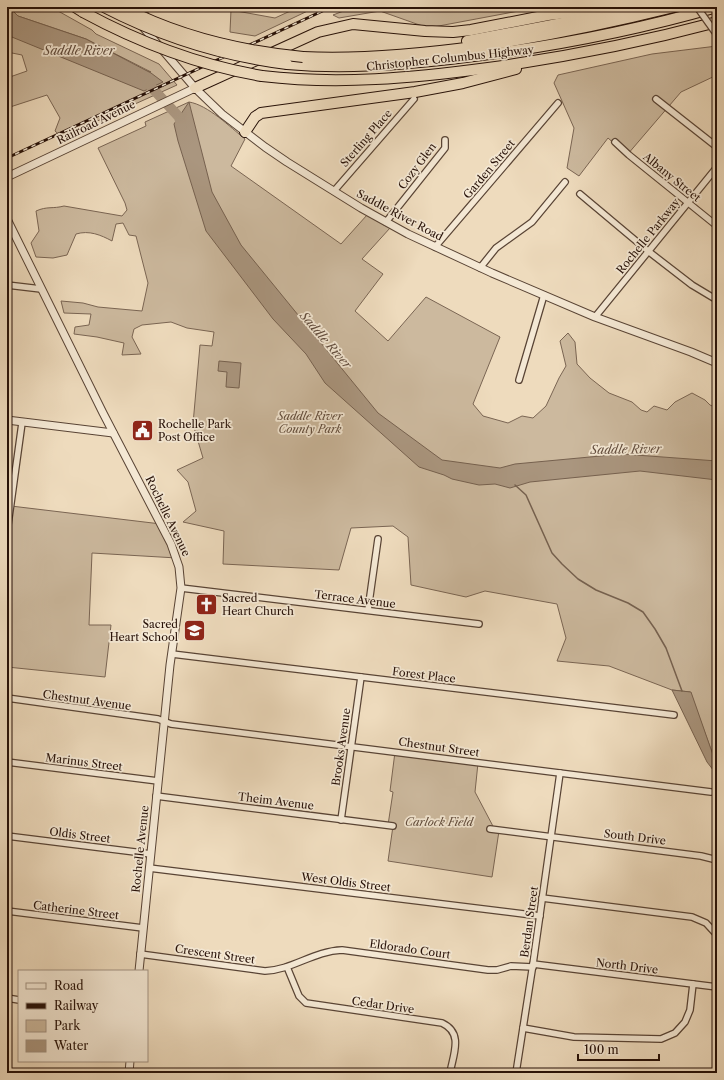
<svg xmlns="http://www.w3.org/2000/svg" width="724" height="1080" font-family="'Libre Caslon Text',serif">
<rect width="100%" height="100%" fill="#eedbbd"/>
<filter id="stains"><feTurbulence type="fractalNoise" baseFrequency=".005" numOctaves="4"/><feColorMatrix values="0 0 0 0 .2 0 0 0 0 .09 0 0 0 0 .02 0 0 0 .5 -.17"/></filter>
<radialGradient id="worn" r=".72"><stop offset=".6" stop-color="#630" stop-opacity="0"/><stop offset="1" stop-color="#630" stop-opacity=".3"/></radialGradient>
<g fill="#ccb99e" stroke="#7a6553">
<path d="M9,7H51L92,30L96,34L159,64L177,85L62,137L55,131L60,118L47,95L7,108V78L27,71L22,55L7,52V34L151,72L86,39L18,16Z"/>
<path d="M299,7H316L255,36L230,32L231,10L275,18Z"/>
<path d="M354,7H540L428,28L380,11L339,18L333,15Z"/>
<path d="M717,46V75L681,92L627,155L608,138L579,176L567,168L574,128L554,83L558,75L652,54Z"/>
<path d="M189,102C208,105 230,127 245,139L231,166L341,244L367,215L390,228L362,259L383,274L355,311L388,341L426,297L500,337L473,404L483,416L508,423L522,416L533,418L546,406L559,378L566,366L560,341L568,333L575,342L577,364L590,378L609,393L632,402L641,410L647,412L654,406L667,410L675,402L692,393L705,400L710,405L717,408V759L713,755L690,692L672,690L609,666L557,661L566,638L557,604L485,591L466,597L411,585L408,537L393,526L351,528L339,570L223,564L224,531L183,522L196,511L188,482L177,470L203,458L193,424L200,345L212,346L214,332L187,328L171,322L142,325L134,329L132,337L141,354L122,355L124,343L97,337L74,334L75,327L89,325L91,314L64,313L61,301L83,303L98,307L142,311L148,283L136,236L129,235L123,223L116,224L112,241C101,235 89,230 76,234L67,255L53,258L36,257L31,243L39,231L36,211C47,206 53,209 64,206L122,216L127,210L125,203L98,148L146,126L145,122Z"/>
<path d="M11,506L161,524L177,558L92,553L89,625H111L105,677L7,667V529Z"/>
<path d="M395,752L478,763L475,792L495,830L499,831L492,877L388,861L393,826L388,825L393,792L390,791Z"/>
</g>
<g fill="#aa967f" stroke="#76614f">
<path d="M7,7H9L18,16L86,39L151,73L163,82L144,91L7,35Z"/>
<path d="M189,102L212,192L241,245L378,413L442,460L500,468L515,464L622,454L717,461V480L640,471L530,482L510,488L495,484L479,485L452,479L444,475L419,467L325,383L306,354L273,319L206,231L178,141L174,124Z"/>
<path d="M219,361L241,363L239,388L226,387L227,372L218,371Z"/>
<path d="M672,690L691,692L713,755L717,759V775L707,762Z"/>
</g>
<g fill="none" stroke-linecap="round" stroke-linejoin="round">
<path stroke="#76614f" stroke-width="1.5" d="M515,485L526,495L552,553L562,564L578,579L596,590L628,603L643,612L655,629L666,648L682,691"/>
<path stroke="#aa967f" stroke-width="10" d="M142,77L179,117L182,129"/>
<defs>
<g id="minor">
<path d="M141,18L147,7"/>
<path d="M656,99L717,147"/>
<path d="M615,142L629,155L717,226"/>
<path d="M334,191L414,99"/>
<path d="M580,194L648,251L692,285L717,300"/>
<path d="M386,222L445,148V140"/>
<path d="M435,247L558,103"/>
<path d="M480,268L496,248L532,222L565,182"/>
<path d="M7,285L41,289"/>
<path d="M595,317L717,167"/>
<path d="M519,380L544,295"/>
<path d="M7,532L22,423"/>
<path d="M181,588L479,624"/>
<path d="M368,610L378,539"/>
<path d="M172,654L674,715"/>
<path d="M7,698L158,719L171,724L711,792"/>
<path d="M7,762L158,781"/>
<path d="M156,796L393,826"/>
<path d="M341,820L361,677"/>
<path d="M490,829L701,856L717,860"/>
<path d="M7,836L151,854"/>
<path d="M149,868L540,916"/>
<path d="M542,898L692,917L706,923L717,935"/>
<path d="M7,911L143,928"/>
<path d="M140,954L265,971C292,970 314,951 342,950L488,970H497L511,966L533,967"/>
<path d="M533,964L717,987"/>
<path d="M287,967L299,996L306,1003L442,1023C464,1033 453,1055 450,1073"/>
<path d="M7,998L19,1000"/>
<path d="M523,1028L574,1037L661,1039L675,1033L685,1022L690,1010L693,984"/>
<path d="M516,1073L533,964L560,773"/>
</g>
<g id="tertiary">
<path d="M142,26L195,88L222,114L265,147L287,162L361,208L408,234L492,273L595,317L691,352L717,363"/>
<path d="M7,177L195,88"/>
<path d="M7,219L103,413L171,544L179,567L181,588L170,665L139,971"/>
<path d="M7,420L113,433"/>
<path d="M129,1073L130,1061"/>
</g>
<g id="motorway">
<path d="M75,7L83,12"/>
<path d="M467,41L594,17L637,7"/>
<path d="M303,57C362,60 422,54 481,46C546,36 610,23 674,7"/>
<path d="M287,64C342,69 396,65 450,59C540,49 630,32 717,7"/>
<path d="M262,76C338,85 413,78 488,68C566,57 642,42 717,22"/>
<path d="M195,88L318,32L353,24L425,31L453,32L471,30L548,15L617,7"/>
<path d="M245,132L255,117L261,113L415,92L463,83L516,69"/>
</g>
</defs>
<use href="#minor" stroke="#594435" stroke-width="8"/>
<use href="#tertiary" stroke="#594435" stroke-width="9"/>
<use href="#motorway" stroke="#271108" stroke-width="12"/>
<use href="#minor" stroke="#f4e8d4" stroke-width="5.5"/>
<use href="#tertiary" stroke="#f4e8d4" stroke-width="7"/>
<use href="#motorway" stroke="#eedbbd" stroke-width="10"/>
<defs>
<path id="rail" d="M7,158L331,7"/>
</defs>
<use href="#rail" stroke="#271108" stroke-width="3"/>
<use href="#rail" stroke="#f4e8d4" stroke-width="1.5" stroke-dasharray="4.5" stroke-linecap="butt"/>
<defs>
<path id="minor-bridge" d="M697,7L717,35"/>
<g id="motorway-bridge">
<path d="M104,7C162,37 223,56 287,64"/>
<path d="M122,7C178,36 240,51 303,57"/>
<path d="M83,12C140,43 198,65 262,76"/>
</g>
</defs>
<use href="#minor-bridge" stroke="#594435" stroke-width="8" stroke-linecap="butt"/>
<use href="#motorway-bridge" stroke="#271108" stroke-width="12" stroke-linecap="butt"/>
<use href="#minor-bridge" stroke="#f4e8d4" stroke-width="5.5"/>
<use href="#motorway-bridge" stroke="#eedbbd" stroke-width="10"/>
</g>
<defs>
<symbol id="civic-square" viewBox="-11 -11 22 22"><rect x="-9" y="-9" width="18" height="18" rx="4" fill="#8f2418" stroke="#f4e8d4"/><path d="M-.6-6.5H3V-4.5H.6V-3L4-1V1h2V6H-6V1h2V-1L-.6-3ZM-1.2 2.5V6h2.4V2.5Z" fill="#fff"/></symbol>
<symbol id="church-square" viewBox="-11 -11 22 22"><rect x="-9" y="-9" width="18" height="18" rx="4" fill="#8f2418" stroke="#f4e8d4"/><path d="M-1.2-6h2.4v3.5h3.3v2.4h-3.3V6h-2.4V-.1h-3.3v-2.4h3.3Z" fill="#fff"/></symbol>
<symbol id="school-square" viewBox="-11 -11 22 22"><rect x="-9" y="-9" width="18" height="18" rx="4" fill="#8f2418" stroke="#f4e8d4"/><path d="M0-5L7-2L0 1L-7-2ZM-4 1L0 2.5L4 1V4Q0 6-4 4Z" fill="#fff"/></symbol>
</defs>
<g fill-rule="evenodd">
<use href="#civic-square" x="130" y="418" width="25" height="25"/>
<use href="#church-square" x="194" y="592" width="25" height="25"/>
<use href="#school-square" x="182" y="618" width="25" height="25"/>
</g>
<g text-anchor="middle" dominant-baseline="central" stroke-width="3.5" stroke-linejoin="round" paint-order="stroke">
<g font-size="11" fill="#271108" stroke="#f4e8d4">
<text transform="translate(450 58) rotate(-6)">Christopher Columbus Highway</text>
<text transform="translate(96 122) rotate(-26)">Railroad Avenue</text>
<text transform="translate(366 138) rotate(-49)">Sterling Place</text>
<text transform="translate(417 166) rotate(-53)">Cozy Glen</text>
<text transform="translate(489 169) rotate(-50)">Garden Street</text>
<text transform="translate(672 177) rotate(39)">Albany Street</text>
<text transform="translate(400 215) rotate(28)">Saddle River Road</text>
<text transform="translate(648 236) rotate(-51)">Rochelle Parkway</text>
<text transform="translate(168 516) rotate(64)">Rochelle Avenue</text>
<text transform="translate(355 599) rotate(7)">Terrace Avenue</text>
<text transform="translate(424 675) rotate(7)">Forest Place</text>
<text transform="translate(87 700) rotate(8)">Chestnut Avenue</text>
<text transform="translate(341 747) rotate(-82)">Brooks Avenue</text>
<text transform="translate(439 747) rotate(8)">Chestnut Street</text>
<text transform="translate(84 762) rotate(7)">Marinus Street</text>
<text transform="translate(276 801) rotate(7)">Theim Avenue</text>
<text transform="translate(80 835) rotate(7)">Oldis Street</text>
<text transform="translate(635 837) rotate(7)">South Drive</text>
<text transform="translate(140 849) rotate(-84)">Rochelle Avenue</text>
<text transform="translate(346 882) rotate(7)">West Oldis Street</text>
<text transform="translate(76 910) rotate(7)">Catherine Street</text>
<text transform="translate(529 922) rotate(-82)">Berdan Street</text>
<text transform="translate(410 949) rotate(8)">Eldorado Court</text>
<text transform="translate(215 954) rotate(8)">Crescent Street</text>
<text transform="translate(627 966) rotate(7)">North Drive</text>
<text transform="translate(383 1005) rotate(8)">Cedar Drive</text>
</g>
<g font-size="11" font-style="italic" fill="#614c3c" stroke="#f4e8d4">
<text x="310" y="416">Saddle River<tspan x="310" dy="13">County Park</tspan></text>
<text x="439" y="822">Carlock Field</text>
</g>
<g font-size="11" fill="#271108" stroke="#f4e8d4" text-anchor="start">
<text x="158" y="424">Rochelle Park<tspan x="158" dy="13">Post Office</tspan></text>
<text x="222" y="598">Sacred<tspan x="222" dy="13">Heart Church</tspan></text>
<text x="178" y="624" text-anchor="end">Sacred<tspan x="178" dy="13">Heart School</tspan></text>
</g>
<g font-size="12" font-style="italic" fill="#624d3e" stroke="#f4e8d4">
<text x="79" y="50">Saddle River</text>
<text transform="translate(326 340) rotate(49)">Saddle River</text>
<text transform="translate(626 449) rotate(-1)">Saddle River</text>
</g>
</g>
<rect width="724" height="1080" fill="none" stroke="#eedbbd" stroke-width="24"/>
<rect x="8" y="8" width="708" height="1064" fill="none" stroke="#271108" stroke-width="2"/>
<rect x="12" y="12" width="700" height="1056" fill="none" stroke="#271108"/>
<rect x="18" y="970" width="130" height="92" fill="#f4e8d4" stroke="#a29282"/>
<rect x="26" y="983" width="20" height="6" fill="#f4e8d4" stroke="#a29282"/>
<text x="54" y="990" font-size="12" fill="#271108">Road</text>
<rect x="26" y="1003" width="20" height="6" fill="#271108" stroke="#a29282"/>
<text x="54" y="1010" font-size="12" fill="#271108">Railway</text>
<rect x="26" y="1020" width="20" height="12" fill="#ccb99e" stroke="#a29282"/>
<text x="54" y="1030" font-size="12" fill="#271108">Park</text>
<rect x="26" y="1040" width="20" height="12" fill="#aa967f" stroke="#a29282"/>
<text x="54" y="1050" font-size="12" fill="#271108">Water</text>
<path d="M578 1054v6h81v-6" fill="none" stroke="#271108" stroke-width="2"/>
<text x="584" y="1054" font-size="12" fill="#271108" stroke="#f4e8d4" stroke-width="3" paint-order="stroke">100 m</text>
<rect width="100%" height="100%" filter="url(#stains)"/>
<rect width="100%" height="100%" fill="url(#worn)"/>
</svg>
